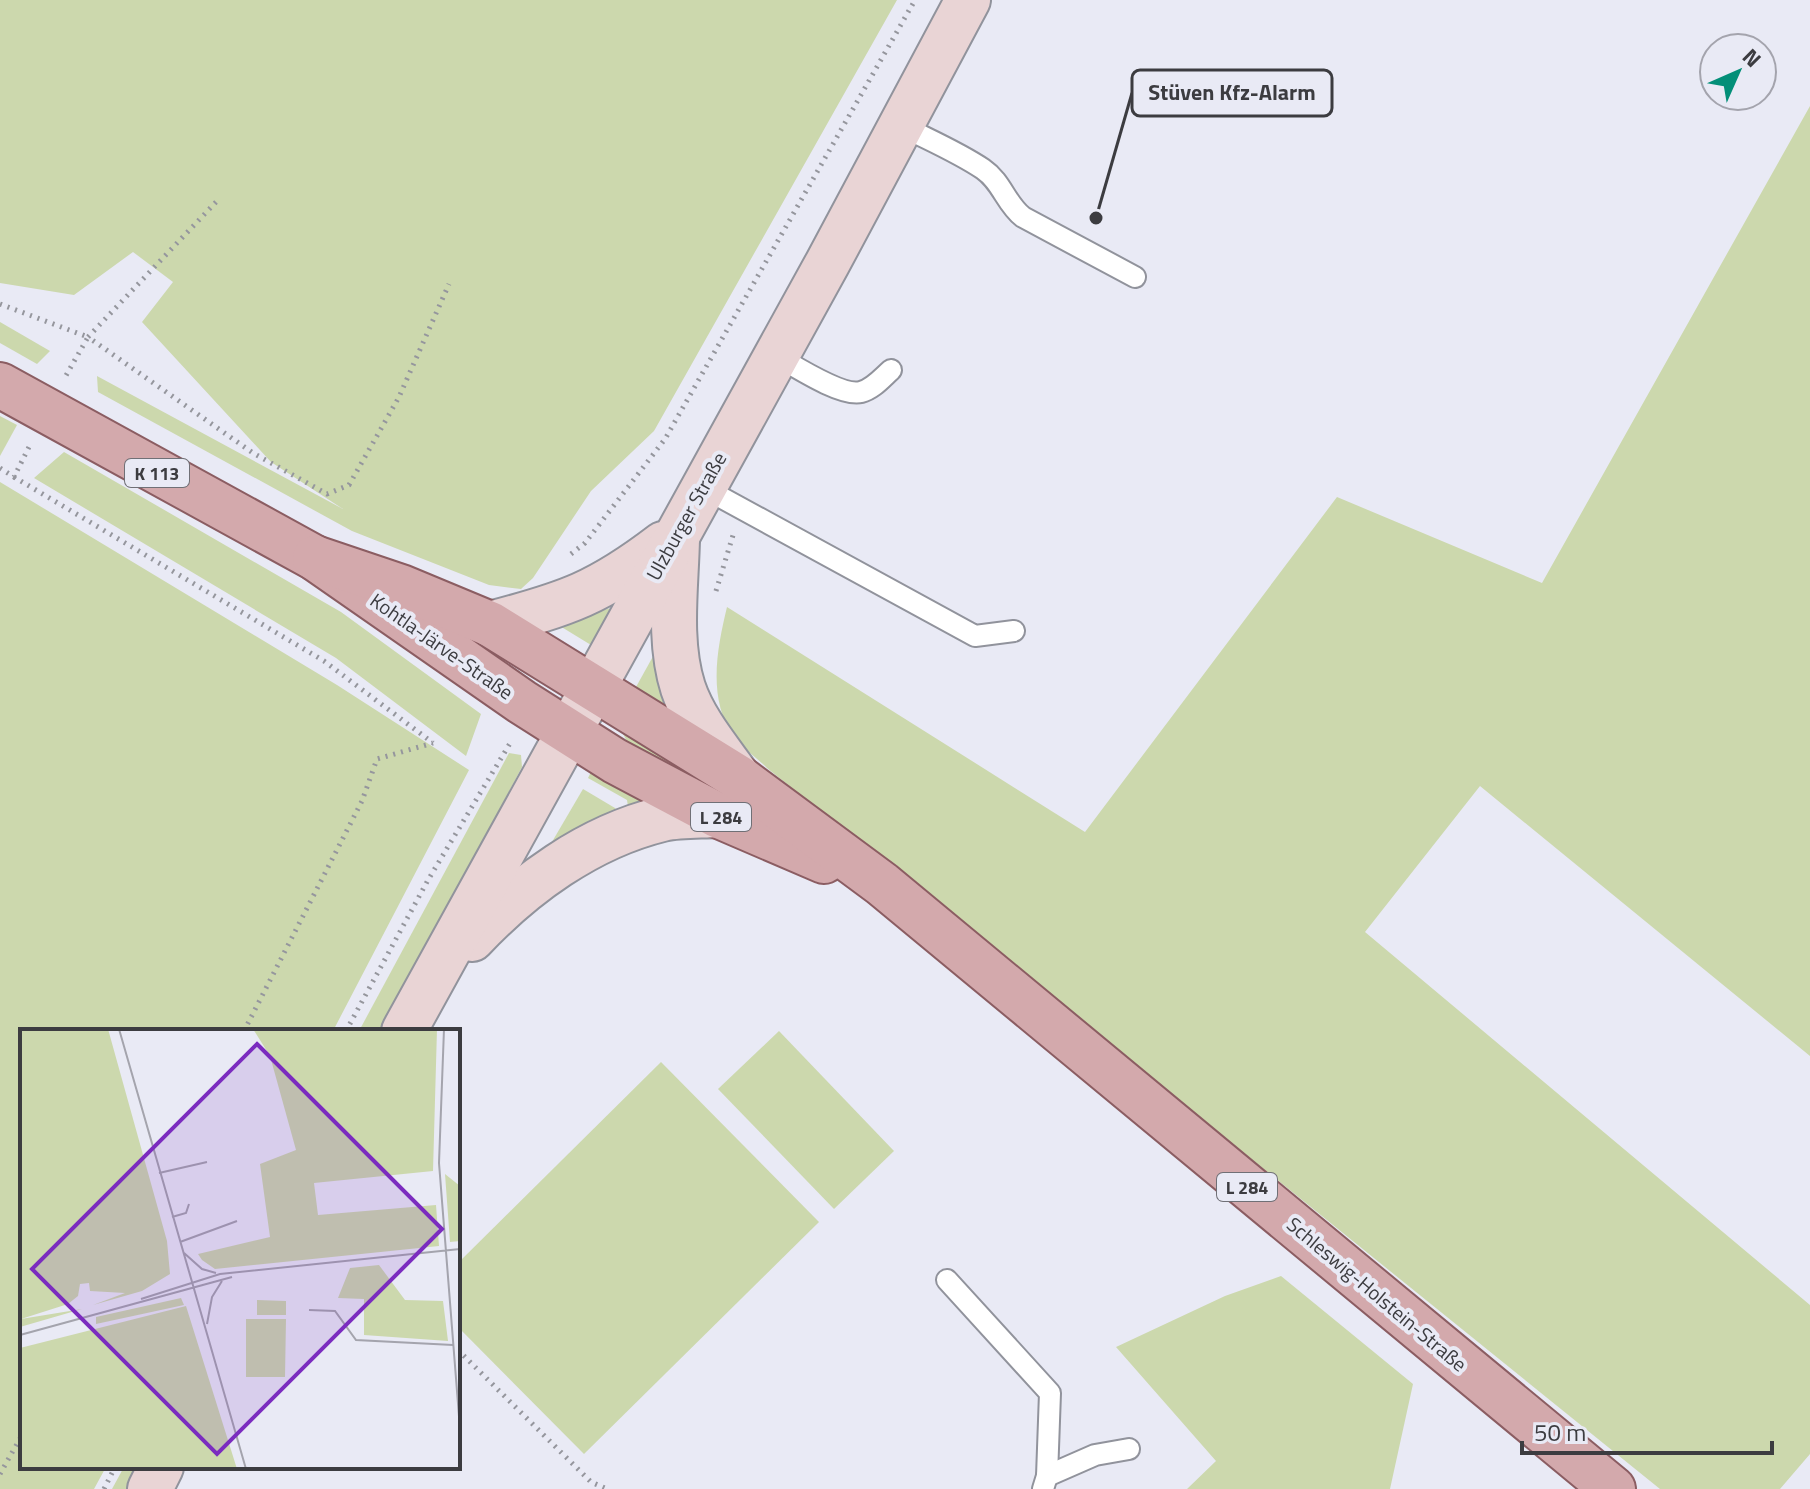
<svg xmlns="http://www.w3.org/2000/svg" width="1810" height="1489" font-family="'Titillium Web',sans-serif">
<rect width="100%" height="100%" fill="#e9eaf5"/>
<g fill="#ccd8ad">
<path d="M0,0H897L654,431L591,491L533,578L521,589L489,585L352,531L98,392L97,376L343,509L271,462L142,322L173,282L133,252L74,295L0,283Z"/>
<path d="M1810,106V1056L1480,786L1365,932L1810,1305V1454L1780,1489H1660L767,768C757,758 743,748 734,737C707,699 717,649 727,607L1085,832L1337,497L1542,583Z"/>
<path d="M0,322L50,351L37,364L0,343Z"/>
<path d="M0,416L17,425L0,456Z"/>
<path d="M64,452L341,612L481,714L466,756L336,658L34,478Z"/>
<path d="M0,482L337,685L469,770L333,1031H22V1467H106L94,1489H0Z"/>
<path d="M611,608L591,645L555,623Z"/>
<path d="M661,642L681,714L636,687Z"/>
<path d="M621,730L645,734L719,792L631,749Z"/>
<path d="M509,753L521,755L522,767L382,1031H359Z"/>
<path d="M593,768L658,804L629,813L627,800L588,778Z"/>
<path d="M583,789L615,808L621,816L549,847Z"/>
<path d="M779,1031L894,1151L834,1209L718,1089Z"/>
<path d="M661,1062L819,1222L584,1454L458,1327V1263Z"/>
<path d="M1281,1276L1413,1384L1390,1489H1187L1216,1461L1116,1347L1225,1296Z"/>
<path d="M124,1467H151L139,1489H112Z"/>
</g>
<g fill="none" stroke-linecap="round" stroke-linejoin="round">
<defs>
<g id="lane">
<path d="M900,125C927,139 958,152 983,169C1002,182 1006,204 1023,217L1135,277"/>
<path d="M775,355C793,365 841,397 861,392C873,389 882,378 891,370"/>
<path d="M702,487L975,636L1014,631"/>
<path d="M947,1280L1050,1393L1047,1476L1043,1489"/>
<path d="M1047,1476L1095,1455L1129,1449"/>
</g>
<g id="secondary">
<path d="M677,539C676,587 668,641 683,688C694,721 718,749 738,777"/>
<path d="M490,624C567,604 599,593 663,544"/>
<path d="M472,939C523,885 588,837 662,819C679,815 699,816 717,815"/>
<path d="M404,1031L827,264L968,0"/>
<path d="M150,1489L161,1467"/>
</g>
<g id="primary">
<path d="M0,385L315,558L522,702L615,761L717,815L824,861"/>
<path d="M315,558L401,587L490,624L739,778L882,884L1613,1489"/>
</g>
</defs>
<use href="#lane" stroke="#91939c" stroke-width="24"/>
<use href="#secondary" stroke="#91939c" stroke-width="48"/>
<use href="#primary" stroke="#8b5d62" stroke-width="48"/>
<g stroke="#95969d" stroke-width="5" stroke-dasharray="2 6" stroke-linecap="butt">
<path d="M216,202L88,337L253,453L327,494L349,485L399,397L449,284"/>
<path d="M0,304L88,337L64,379"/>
<path d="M0,468L14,477L30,445"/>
<path d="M14,477L324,661L433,743"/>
<path d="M571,554L585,543L665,439L915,0"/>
<path d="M716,591L734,532"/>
<path d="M244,1031L362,801L377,759L433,743"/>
<path d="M346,1031L428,880L512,740"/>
<path d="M458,1350L591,1482L607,1489"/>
<path d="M0,1474L22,1435"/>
<path d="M104,1489L113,1471"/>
</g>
<use href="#lane" stroke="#fff" stroke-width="20"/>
<use href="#secondary" stroke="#e9d4d5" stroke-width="44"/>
<use href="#primary" stroke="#d3a9ac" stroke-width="44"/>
</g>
<g text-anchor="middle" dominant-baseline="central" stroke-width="8" stroke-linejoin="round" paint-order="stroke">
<g fill="#e9eaf5" stroke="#707076" stroke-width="2">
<rect x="125" y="459" width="64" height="28" rx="6"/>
<rect x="691" y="803" width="60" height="28" rx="6"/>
<rect x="1217" y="1173" width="60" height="28" rx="6"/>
</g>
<g font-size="18" font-weight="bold" fill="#3c3c40">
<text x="157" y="473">K 113</text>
<text x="721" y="817">L 284</text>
<text x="1247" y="1187">L 284</text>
</g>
<g font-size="20" fill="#3c3c40" stroke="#e9eaf5">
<text transform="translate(686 516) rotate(-61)">Ulzburger Straße</text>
<text transform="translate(442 646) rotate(35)">Kohtla-Järve-Straße</text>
<text transform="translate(1377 1294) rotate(40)">Schleswig-Holstein-Straße</text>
</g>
</g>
<g transform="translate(20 1029)">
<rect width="440" height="440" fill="#e9eaf5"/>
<path d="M0,0H88L147,212L150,245L122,262L73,276L105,264L70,262L69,254L60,255L58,267L48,275L1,290L62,280L0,298ZM233,0H417L413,142L294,154L298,186L416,176L419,217L195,240L182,231L178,225L250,208L240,135L276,121L250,27ZM425,145L440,157V212L430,213ZM359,236L385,271L423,272L428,312L344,306V270L318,269L330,239ZM161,269L164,276L76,295V288ZM237,271L266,272V286H237ZM166,277L217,440H0V319ZM226,290H266L265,348H226Z" fill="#ccd8ad"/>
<path fill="none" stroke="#a4a4ad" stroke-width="2" d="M99,0L226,440M424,0L419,134L440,400M139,144L187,133M152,188L166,184L169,175M160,213L217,192M164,224L182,240L196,244M121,270L200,245L440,220M289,281L315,282L336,311L433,316M187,295L192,268L202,252M0,306L212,248"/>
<path fill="#7b2cbf" fill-opacity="0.15" stroke="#7b2cbf" stroke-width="4" d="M237,15L422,200L197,425L12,240Z"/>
<rect width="440" height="440" fill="none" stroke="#3c3c40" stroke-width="4"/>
</g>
<path fill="none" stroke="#3c3c40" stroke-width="3" d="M1096 218L1132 93"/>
<circle fill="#3c3c40" stroke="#e9eaf5" stroke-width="3" cx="1096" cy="218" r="8"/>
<rect fill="#e9eaf5" stroke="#3c3c40" stroke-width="3" x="1132" y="70" width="200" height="46" rx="8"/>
<g font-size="22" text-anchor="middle" font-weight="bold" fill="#3c3c40">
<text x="1232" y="100">Stüven Kfz-Alarm</text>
</g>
<g transform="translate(1738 72) rotate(45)"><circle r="38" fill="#e9eaf5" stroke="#a4a4ad" stroke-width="2"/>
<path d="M0-6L14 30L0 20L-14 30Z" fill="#038f78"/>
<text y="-12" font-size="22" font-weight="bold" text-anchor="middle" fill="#3c3c40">N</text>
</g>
<path d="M1522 1441v12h250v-12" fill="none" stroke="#3c3c40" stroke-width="4"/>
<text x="1534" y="1441" font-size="24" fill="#3c3c40" stroke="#e9eaf5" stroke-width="6" paint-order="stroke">50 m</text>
</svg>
